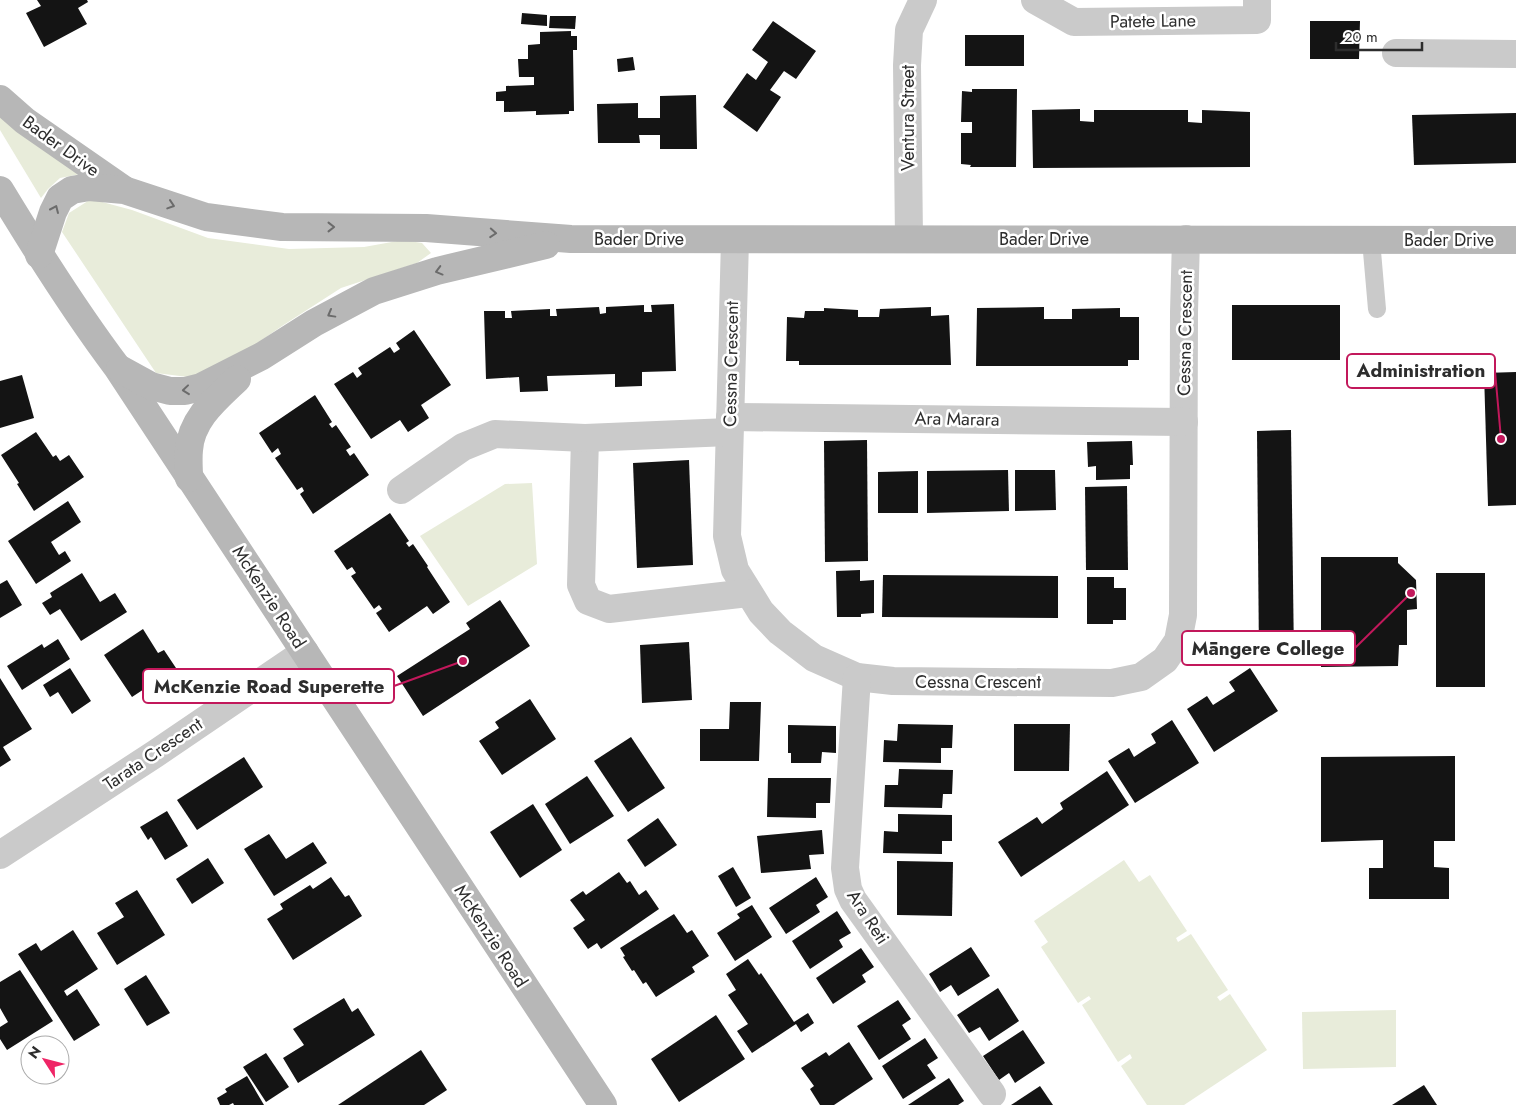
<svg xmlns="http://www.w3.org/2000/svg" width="1516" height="1105" font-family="Jost,sans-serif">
<rect width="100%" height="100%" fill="#fff"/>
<g fill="#e8ecda">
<path d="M0,117L81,174L60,178L48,189L41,198L0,130Z"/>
<path d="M91,199L132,210L208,238L289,249L364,247L403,240L422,243L431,253L417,263L341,288L282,326L223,367L188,377L156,373L62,232L69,213Z"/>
<path d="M532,483L537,564L468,606L420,536L505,484Z"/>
<path d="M1124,860L1139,882L1150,875L1187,931L1176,938L1178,942L1191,934L1228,990L1217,997L1220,1001L1230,994L1267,1050L1184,1105H1147L1121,1066L1132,1058L1130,1054L1118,1062L1082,1005L1091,999L1089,996L1078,1003L1041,947L1048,942L1034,921Z"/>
<path d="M1396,1010V1067L1303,1069L1302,1012Z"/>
</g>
<g fill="#141414">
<path d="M37,0H87L88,2L78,8L87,24L44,47L26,13L41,6Z"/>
<path d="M522,13L547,15V26L521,24Z"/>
<path d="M550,16H576L575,29L549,28Z"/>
<path d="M773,21L816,51L796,79L784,71L770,90L781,97L757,132L723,107L747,73L756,80L768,62L752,50Z"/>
<path d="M1310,21H1360L1359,59H1310Z"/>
<path d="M571,31V36H577V50H573L574,111H569V114L536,115V111L504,112V101H496V92L506,91V86L534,85V77H519L518,59H528V45L540,44V32Z"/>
<rect x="965" y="35" width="59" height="31"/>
<path d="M633,57L635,70L618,72L617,59Z"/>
<path d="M972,89H1017L1016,167H970L971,165L961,164V133H972V122H961L962,91L972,92Z"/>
<path d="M696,95L697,149H660V135H639L640,143H598L597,104L638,103V118H660V96Z"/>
<path d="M1080,109V121L1094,122V110H1188V122L1202,123V110L1250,112V167L1033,168L1032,110Z"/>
<path d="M1516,113V163L1414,165L1412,115Z"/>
<path d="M674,304L676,371L642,372V386L615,387V374L547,376L548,391L520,392L519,377L486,379L484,311H505V318H512L511,311L550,309V316H557L556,309L599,307L600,314L606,313V307L644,305V312H652L651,305Z"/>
<rect x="1232" y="305" width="108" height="55"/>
<path d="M931,307V316L949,315L951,365H799V361H786L787,317L804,318L805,311H824V308L858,310V317H879L880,309Z"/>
<path d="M1044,307V319H1072V309L1120,308V317H1139V360H1128V366H976L977,308Z"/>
<path d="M414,330L451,385L421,405L429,418L408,432L400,420L371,439L334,384L353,372L357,378L362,374L358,368L390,347L394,353L400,349L396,343Z"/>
<path d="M1516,372V505L1488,506L1484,373Z"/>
<path d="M22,375L34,418L0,428V381Z"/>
<path d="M315,395L332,422L329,424L332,428L336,425L351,447L346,450L350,456L354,453L369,475L313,514L300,494L304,491L302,487L297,490L275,458L281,454L278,448L272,453L259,433Z"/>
<path d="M1291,430L1294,658L1259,659L1257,431Z"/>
<path d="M36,432L53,457L56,455L60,461L69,455L84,477L34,511L17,484L19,483L1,455Z"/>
<path d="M867,440L868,561L825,562L824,441Z"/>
<path d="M1132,441L1133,465H1130V479L1096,480V466L1088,467L1087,442Z"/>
<path d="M689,460L693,565L637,568L633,463Z"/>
<path d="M1008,470L1009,511L927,513V471Z"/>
<path d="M1015,470H1055L1056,510L1015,511Z"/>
<path d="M918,471V513H878V472Z"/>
<path d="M1127,486L1128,570H1086L1085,487Z"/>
<path d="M68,501L81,522L51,542L59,555L65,551L71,561L36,584L8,541Z"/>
<path d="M390,513L409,541L406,543L409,547L413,544L428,566L427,567L450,602L433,614L427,606L389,632L376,613L382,609L379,605L374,609L351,576L356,573L352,567L347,570L334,551Z"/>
<path d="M1321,557H1398V563L1416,580L1417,609L1407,610V645H1399L1398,666L1321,667Z"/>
<path d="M860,570V581L874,580V613L861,614V617H837L836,571Z"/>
<path d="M82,573L100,602L115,593L127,612L81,641L60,609L50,615L42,603L52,597L50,593Z"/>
<rect x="1436" y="573" width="49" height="114"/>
<path d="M883,575L1058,576V618L882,617Z"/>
<path d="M1087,577H1114V588H1126V620H1113V624H1087Z"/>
<path d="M7,580L22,605L0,618V584Z"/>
<path d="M500,600L530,646L423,716L397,676L470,629L466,623Z"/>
<path d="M143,629L158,653L164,650L176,668L132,697L104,655Z"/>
<path d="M58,639L70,659L22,690L7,666L42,644L44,648Z"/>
<path d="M689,642L692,700L642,703L640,645Z"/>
<path d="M70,668L91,701L72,714L58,692L50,697L43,685Z"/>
<path d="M1250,668L1278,711L1214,752L1187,709L1207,696L1213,705L1235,691L1229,682Z"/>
<path d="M0,678L32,729L3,747L11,760L0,767Z"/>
<path d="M530,699L556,739L502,775L479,741L499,728L495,722Z"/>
<path d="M730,702H761L759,761H700V729H729Z"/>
<path d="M1172,720L1199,763L1135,803L1108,761L1129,748L1134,757L1146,749L1156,743L1151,734Z"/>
<path d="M898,724L953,725L952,748H941V763L883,762L884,740L897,741Z"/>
<path d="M1014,724H1070L1069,771H1014Z"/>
<path d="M788,725L836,726V753L822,752L821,763H791V753H788Z"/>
<path d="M631,737L665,788L628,812L594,761Z"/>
<path d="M1455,756V841H1434V867L1449,868V899H1369V868H1383V840L1321,842V757Z"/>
<path d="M244,757L263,787L197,830L177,800Z"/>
<path d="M899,769L953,770L952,794H943L942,808L884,807L885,785H898Z"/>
<path d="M1107,771L1129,805L1021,877L998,842L1037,817L1042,824L1063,809L1060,803Z"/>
<path d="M587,776L614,816L570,844L545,804Z"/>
<path d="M768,778H831L830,803H816V818L767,817Z"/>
<path d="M533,804L562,850L520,878L490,832Z"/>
<path d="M167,811L188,846L165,860L151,837L148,840L140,827Z"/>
<path d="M898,814L952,815V841H942V854L883,853L884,831L898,832Z"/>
<path d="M658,818L677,845L645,867L627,840Z"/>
<path d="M822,830L824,854L809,855L811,869L761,873L757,836Z"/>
<path d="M269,834L286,859L313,842L327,863L274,896L244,849Z"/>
<path d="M208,858L224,883L192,904L176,879Z"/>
<path d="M897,861L953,862L952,916L897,915Z"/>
<path d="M733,867L751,898L736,907L718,876Z"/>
<path d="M619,872L627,883L630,881L639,895L646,890L659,909L601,949L597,943L588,949L573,928L585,920L570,900L583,891L586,895Z"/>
<path d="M331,877L345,897L349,895L362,916L293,960L267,919L283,909L280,904L310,885L313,889Z"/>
<path d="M816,877L828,897L816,905L820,912L786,934L769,908Z"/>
<path d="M137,890L165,935L117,965L97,933L124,917L115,903Z"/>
<path d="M752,905L772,937L735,961L717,933L740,918L737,914Z"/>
<path d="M837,911L851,933L839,940L843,947L810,969L792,941Z"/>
<path d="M674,914L687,933L692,930L709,956L692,967L695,972L656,997L646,982L643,984L634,970L632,971L623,957L625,956L620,948Z"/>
<path d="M73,930L98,969L64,991L67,996L77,989L100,1025L74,1041L18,954L36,943L41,951Z"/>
<path d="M971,947L990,976L958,996L951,985L940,992L929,974Z"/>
<path d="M861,948L874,967L862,975L866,982L833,1004L816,978Z"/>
<path d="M748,959L759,975L761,973L794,1022L808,1013L814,1023L801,1032L796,1024L752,1053L737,1031L748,1024L728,995L736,990L726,974Z"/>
<path d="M20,970L53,1021L7,1050L0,1039V1027L8,1022L0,1008V982Z"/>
<path d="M146,975L170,1013L147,1026L124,989Z"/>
<path d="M998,988L1019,1021L989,1041L980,1027L969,1033L957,1015Z"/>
<path d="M344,998L352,1012L358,1008L375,1035L298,1083L283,1058L304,1045L293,1029Z"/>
<path d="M898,1000L911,1019L902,1025L911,1039L879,1060L857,1026Z"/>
<path d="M716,1015L745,1059L679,1102L651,1059Z"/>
<path d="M1023,1030L1045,1063L1015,1083L1009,1073L999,1080L983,1056Z"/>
<path d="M925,1038L938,1058L927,1065L936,1078L903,1099L882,1066Z"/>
<path d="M849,1042L873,1079L834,1105H820L810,1089L814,1086L801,1068L826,1052L829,1056Z"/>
<path d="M421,1050L447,1090L424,1105H338Z"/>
<path d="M266,1053L289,1087L266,1102L243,1067Z"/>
<path d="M247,1076L264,1105H234L233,1103L229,1105H220L217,1098L227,1092L225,1089Z"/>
<path d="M949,1078L964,1101L958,1105H908Z"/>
<path d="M1424,1085L1437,1105H1392Z"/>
<path d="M1040,1086L1053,1105H1011Z"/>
</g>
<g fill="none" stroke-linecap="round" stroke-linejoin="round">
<path stroke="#cacaca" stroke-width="18" d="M1371,240L1377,309"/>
<g stroke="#cacaca" stroke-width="28">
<path d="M1035,0L1074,22L1257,20V0"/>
<path d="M1396,53L1516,54"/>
<path d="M909,239L907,65L909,30L923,0"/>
<path d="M735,240L727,536L735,570L761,612L780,632L814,658L857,677L893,681L1112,683L1141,677L1165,660L1178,641L1183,615L1184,312L1186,239"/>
<path d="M730,417L1184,422"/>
<path d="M585,438L581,585L588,601L609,609L748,593"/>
<path d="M401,490L463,447L495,434L585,438L729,432"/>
<path d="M857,677L845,868L848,889L853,900L992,1094"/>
<path d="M0,855L155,754L305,652"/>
</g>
<g stroke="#b7b7b7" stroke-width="28">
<path d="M0,99L25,121L123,189"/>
<path d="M0,190C37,251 74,310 117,367L603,1105"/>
<path d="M39,255L53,212L60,198L72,190L89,187L124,190L206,217L282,227L426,228L571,239L1516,240"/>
<path d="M120,369L151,386L170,391H185L201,387L262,356L314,323L374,291L437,271L546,245"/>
<path d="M189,478C189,469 188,459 189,450C191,419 216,399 237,379"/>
</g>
</g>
<defs><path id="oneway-chevron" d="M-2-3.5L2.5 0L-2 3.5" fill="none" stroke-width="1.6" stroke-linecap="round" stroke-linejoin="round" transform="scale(1.25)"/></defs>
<g stroke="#6b6b6b">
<use href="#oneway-chevron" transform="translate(171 205) rotate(18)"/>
<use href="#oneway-chevron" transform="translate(55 209) rotate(-66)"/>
<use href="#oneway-chevron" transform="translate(331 227)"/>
<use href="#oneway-chevron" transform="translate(493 233) rotate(4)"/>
<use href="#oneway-chevron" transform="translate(439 271) rotate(165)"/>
<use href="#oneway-chevron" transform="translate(331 314) rotate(151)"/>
<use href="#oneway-chevron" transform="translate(186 390) rotate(174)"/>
</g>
<g text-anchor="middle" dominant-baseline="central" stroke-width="5" stroke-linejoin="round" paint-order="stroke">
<g font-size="18" fill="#2d2d2d" stroke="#fff">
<text transform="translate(1153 21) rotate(-1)">Patete Lane</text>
<text transform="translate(908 118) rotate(-90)">Ventura Street</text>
<text transform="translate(61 146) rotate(36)">Bader Drive</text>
<text x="639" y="239">Bader Drive</text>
<text x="1044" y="239">Bader Drive</text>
<text x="1449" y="240">Bader Drive</text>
<text transform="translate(1185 333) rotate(-89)">Cessna Crescent</text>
<text transform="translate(731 364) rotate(-89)">Cessna Crescent</text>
<text transform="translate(957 419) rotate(1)">Ara Marara</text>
<text transform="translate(269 597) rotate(57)">McKenzie Road</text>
<text x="978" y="682">Cessna Crescent</text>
<text transform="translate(153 754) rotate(-34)">Tarata Crescent</text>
<text transform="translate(868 917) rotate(57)">Ara Reti</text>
<text transform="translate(491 936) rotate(57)">McKenzie Road</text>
</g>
</g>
<path fill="none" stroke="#c2185b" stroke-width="2" d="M1501 439L1495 371M1411 593L1355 648M463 661L394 686"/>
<g fill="#c2185b" stroke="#fff" stroke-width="2">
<circle cx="1501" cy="439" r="5"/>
<circle cx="1411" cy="593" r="5"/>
<circle cx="463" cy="661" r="5"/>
</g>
<g fill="#fff" stroke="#c2185b" stroke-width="2">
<rect x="1347" y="354" width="148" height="34" rx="5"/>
<rect x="1182" y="631" width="173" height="34" rx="5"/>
<rect x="143" y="669" width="251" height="34" rx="5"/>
</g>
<g font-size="19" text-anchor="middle" font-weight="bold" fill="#2d2d2d">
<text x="1421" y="377">Administration</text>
<text x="1268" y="655">Māngere College</text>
<text x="269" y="693">McKenzie Road Superette</text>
</g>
<g transform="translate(45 1060) rotate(306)"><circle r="24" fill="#ffffff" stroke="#ababab"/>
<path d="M0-4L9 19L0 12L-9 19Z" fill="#ef2566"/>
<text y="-8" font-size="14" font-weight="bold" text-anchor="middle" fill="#2d2d2d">N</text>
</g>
<path d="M1336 42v8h86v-8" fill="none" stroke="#2d2d2d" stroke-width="2.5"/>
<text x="1344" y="42" font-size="15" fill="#2d2d2d" stroke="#ffffff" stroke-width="4" paint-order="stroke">20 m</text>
</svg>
